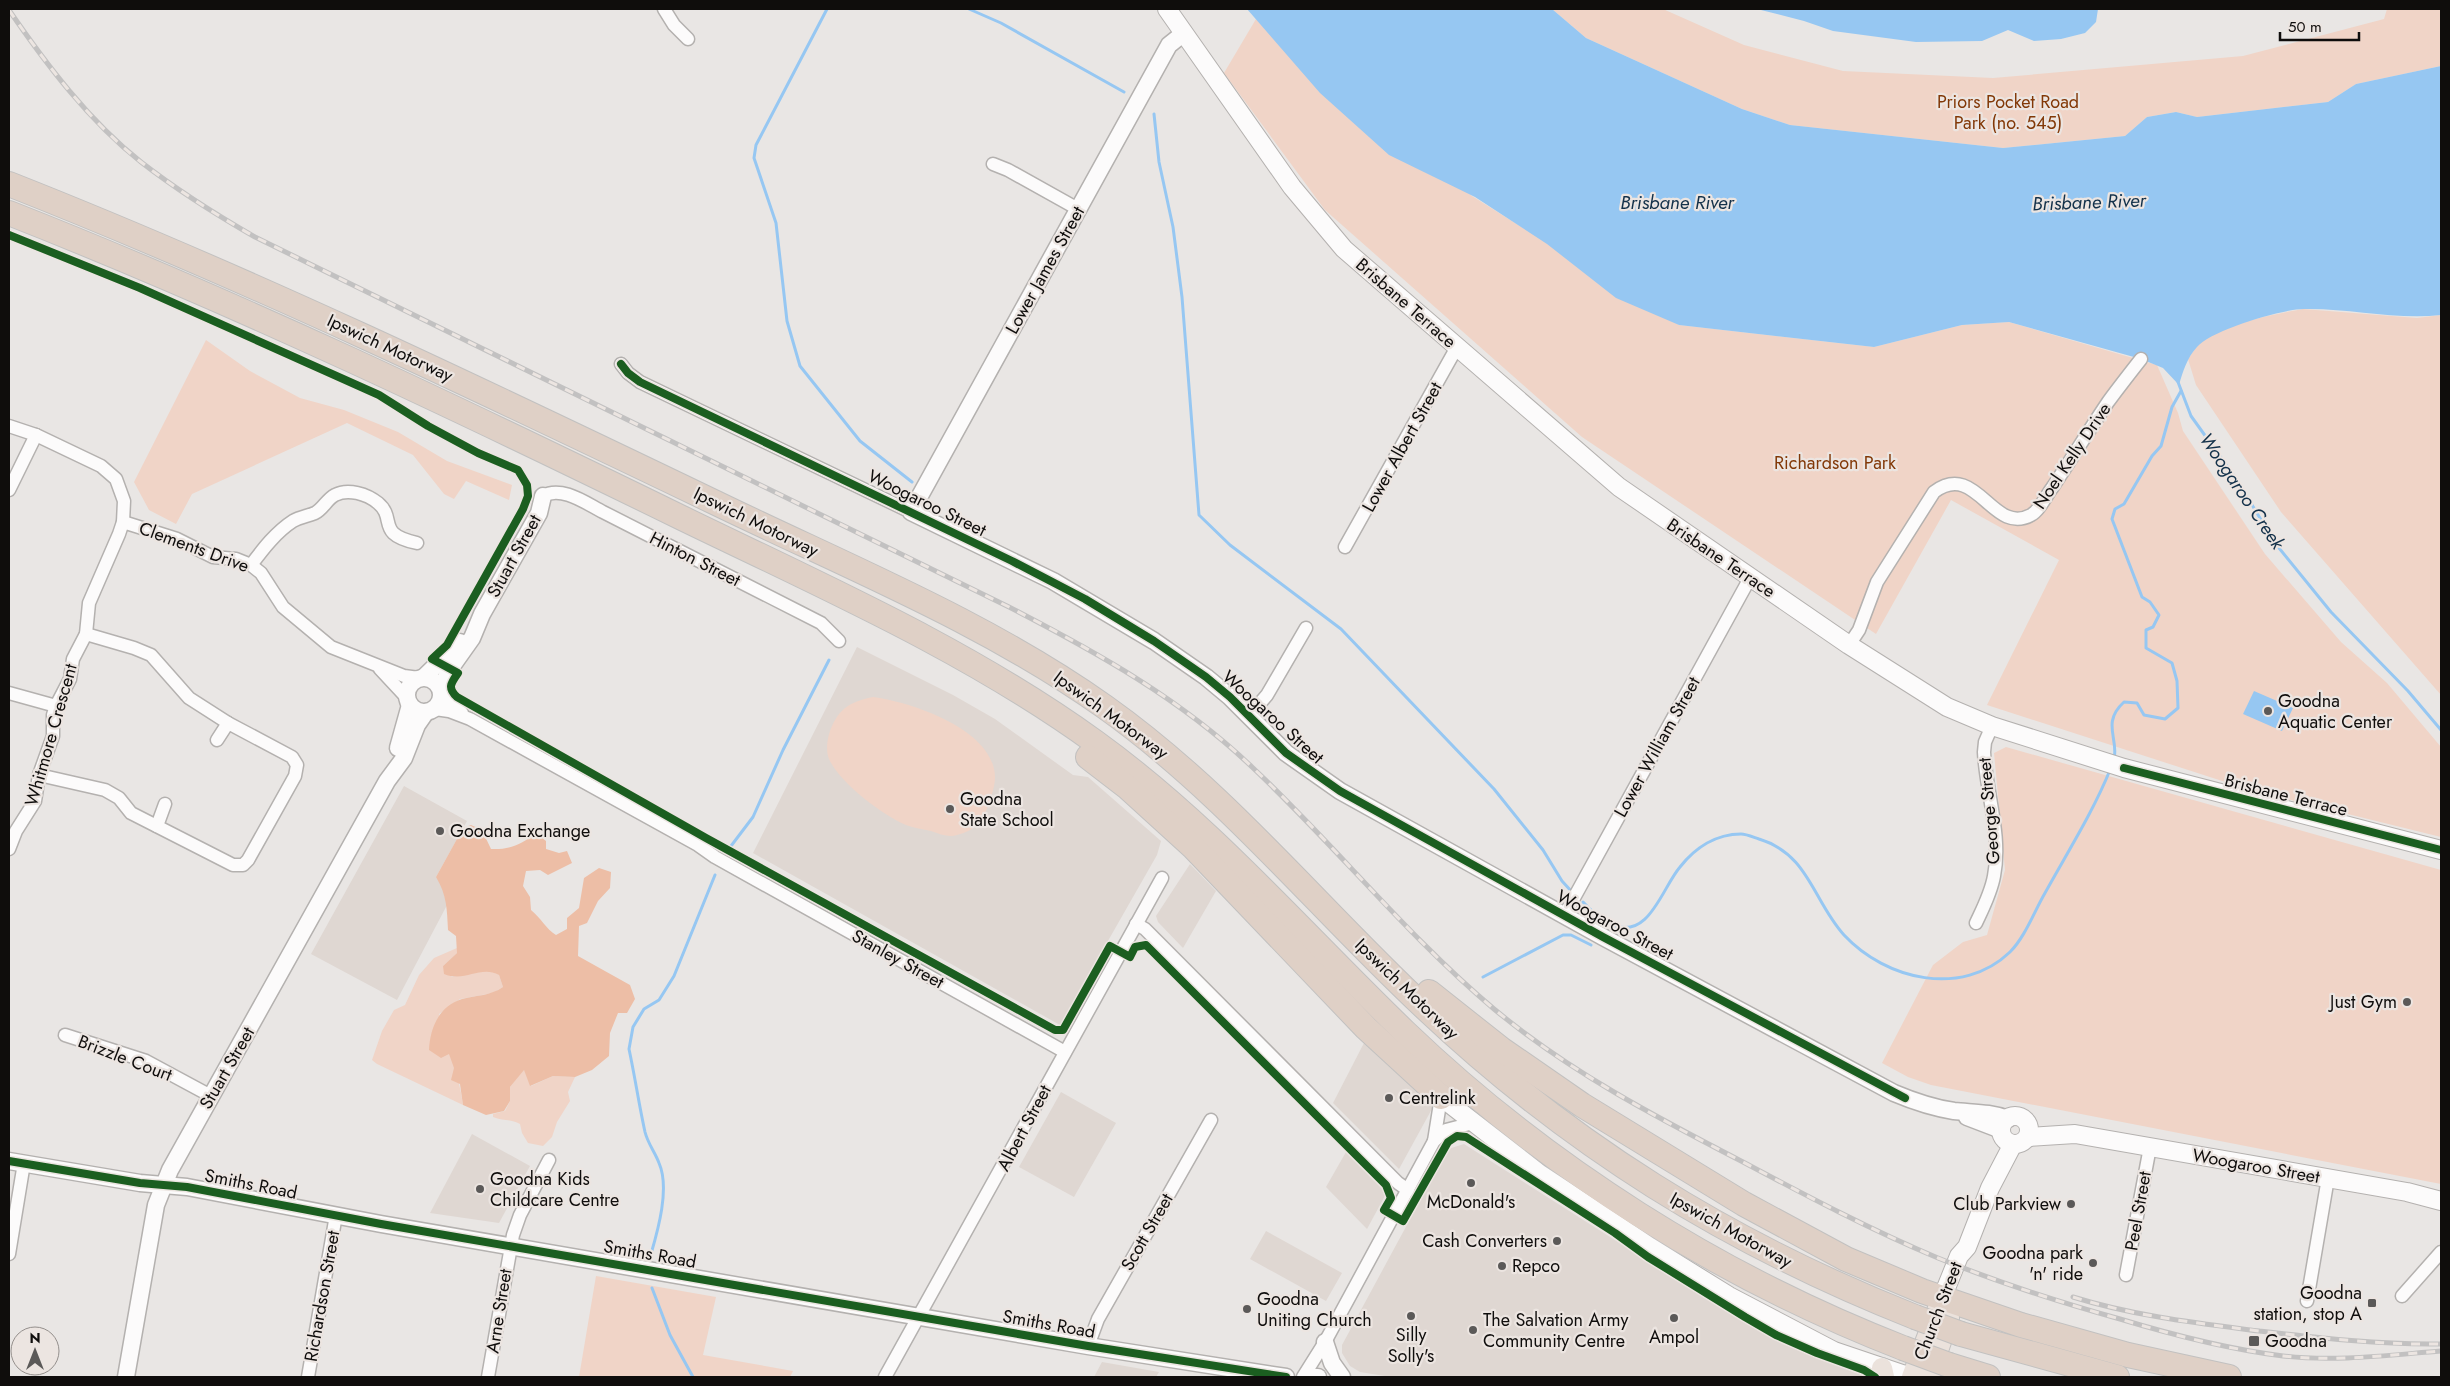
<svg xmlns="http://www.w3.org/2000/svg" width="2450" height="1386" font-family="Jost,sans-serif">
<rect width="100%" height="100%" fill="#e9e6e4"/>
<g fill="#dfd7d2">
<path d="M857,647L953,695L995,719L1073,775L1088,777L1161,841L1157,855L1060,1025L753,853Z"/>
<path d="M404,786L467,821L436,877L456,888L397,1000L311,954Z"/>
<path d="M1190,864L1216,891L1183,948L1158,922L1156,916Z"/>
<path d="M1365,1041L1433,1107L1399,1169L1333,1103Z"/>
<path d="M1061,1092L1116,1123L1074,1197L1019,1167Z"/>
<path d="M472,1134L530,1166L499,1223L430,1213Z"/>
<path d="M1464,1144L1747,1324L1777,1341L1866,1377H1391L1360,1372L1350,1366L1342,1353V1345L1448,1149Z"/>
<path d="M1346,1152L1387,1192L1367,1229L1326,1187Z"/>
<path d="M1266,1231L1342,1273L1326,1301L1250,1259Z"/>
<path d="M1102,1362L1159,1372L1156,1377H1094Z"/>
</g>
<g fill="#f0d4c7">
<path d="M1552,9H1663L1744,45L1843,71L1993,78L2243,56L2384,19L2387,9H2441V66L2356,84L2328,102L2197,117L2176,112L2147,117L2125,136L2003,148L1790,125L1742,109L1586,38Z"/>
<path d="M1256,19L1268,31L1472,196L1679,325L1874,347L1962,325L2009,322L2157,365L2178,413L2183,431L2265,554L2341,642L2387,683L2441,747V837L2247,789L1987,705L2059,560L1951,500L1876,634L1582,437L1325,210L1224,73Z"/>
<path d="M2303,309L2417,318L2441,315V695L2281,512L2196,385L2188,359C2191,355 2194,350 2197,346C2217,325 2274,314 2303,309Z"/>
<path d="M206,340L250,371L300,398L344,410L398,432L447,461L512,485L509,500L466,481L454,499L444,494L413,455L347,423L192,494L176,524L149,510L134,482Z"/>
<path d="M873,697C911,702 994,729 995,777C995,785 992,795 989,803C983,821 976,830 957,835C949,838 940,834 931,831C923,829 914,828 906,825C882,815 839,782 829,759C825,749 828,735 832,726C841,706 854,701 873,697Z"/>
<path d="M2006,747L2441,870V1184L1931,1085L1908,1077L1882,1063L1933,965L1963,942L1987,935L2005,870L1994,753Z"/>
<path d="M457,948V953L443,966L452,977L490,970L499,975L503,987L493,993L460,999L439,1014C447,1045 459,1074 463,1105L377,1064L372,1060L382,1031L394,1010L405,1005L419,975L434,958Z"/>
<path d="M524,1069L531,1086L553,1076L575,1077L568,1092L570,1101L557,1122L552,1137L543,1146L528,1143L522,1133L520,1124C511,1119 503,1121 493,1117V1114L505,1111L510,1101V1087Z"/>
<path d="M596,1276L716,1297L703,1355L793,1371L790,1377H579Z"/>
</g>
<path fill="#edbea6" d="M471,825L482,830L491,849C509,850 522,844 536,833L546,841V849L559,853L567,851L572,863L548,875L540,870L526,871L523,886L530,897L531,910C541,918 546,929 556,935L567,929V918L579,908L584,878L599,868L611,872L610,888L598,901L587,923L579,926L578,956L630,985L635,999L627,1013H618L610,1033L609,1056L592,1070L575,1077L553,1076L530,1086L524,1070L510,1087V1101L504,1111L486,1115L463,1105L460,1084L451,1080L454,1068L449,1054L441,1058L429,1050C430,1028 439,1006 462,999C477,995 490,996 503,987L499,975C480,965 465,983 444,974L443,966L457,953L456,936L448,930C447,910 447,895 436,877L463,828Z"/>
<g fill="#96c7f2">
<path d="M1247,9H1552L1586,38L1742,109L1790,125L2003,148L2125,136L2147,117L2176,112L2197,117L2328,102L2356,84L2441,66V315C2395,320 2350,308 2304,309C2282,309 2211,330 2197,347C2187,358 2183,371 2179,385L2163,368L2141,359L2009,322L1962,325L1874,347L1679,325L1616,298L1547,244L1475,197L1389,155L1320,93Z"/>
<path d="M1757,9H2098L2096,22L2085,33L2061,39L2034,41L2008,30L1982,41L1916,42L1833,31L1804,21Z"/>
<path d="M2254,691L2293,708L2282,731L2243,714Z"/>
</g>
<g fill="none" stroke-linecap="round" stroke-linejoin="round">
<g stroke="#96c7f2" stroke-width="3">
<path d="M827,9L756,145L754,158L776,223L787,321L800,366L860,441L912,482"/>
<path d="M969,9L1001,23L1124,92"/>
<path d="M1154,114L1159,162L1173,227L1182,297L1199,515L1230,545L1341,629L1494,789L1543,850L1562,881L1572,892"/>
<path d="M2178,382L2191,416L2237,480L2275,543L2331,612L2408,691L2441,730"/>
<path d="M2114,759C2119,739 2101,723 2124,702L2137,703L2144,715L2165,719L2178,708L2177,681L2172,663L2146,648V630L2153,627L2159,615L2150,602L2142,597L2112,519L2115,509L2124,504L2152,456L2161,446L2172,407L2181,391"/>
<path d="M731,846L753,817L783,750L829,660"/>
<path d="M1583,902C1592,912 1600,919 1613,925C1649,940 1662,888 1680,867C1695,848 1716,834 1741,834C1746,834 1753,837 1759,839C1809,854 1813,901 1844,935C1886,980 1962,998 2010,952C2025,937 2034,912 2045,893C2067,853 2093,812 2110,770"/>
<path d="M1483,977L1563,935H1571L1591,945"/>
<path d="M651,1254C658,1230 670,1188 659,1163C655,1152 648,1144 645,1132C639,1105 635,1077 629,1049L633,1027L644,1009L659,1000L674,976L715,875"/>
<path d="M652,1288L670,1335L693,1377"/>
</g>
<defs>
<g id="minor">
<path d="M664,9L674,25L688,39"/>
<path d="M993,164L1008,170L1078,209"/>
<path d="M621,364L628,373L640,382L911,512"/>
<path d="M9,426L36,435L101,466L116,479L124,501L123,522L119,534L89,603L86,634L73,659L70,679L56,706L53,715V736L39,775L35,801L16,831L9,849"/>
<path d="M9,490L36,435"/>
<path d="M543,496C562,485 587,504 603,512L821,623L839,641"/>
<path d="M123,522L177,539L213,557L236,559L251,565L261,573L283,607L331,647L404,676L419,678"/>
<path d="M1345,547L1457,347"/>
<path d="M251,565C263,549 276,532 293,521C300,517 308,516 315,513C323,509 327,499 335,495C348,488 367,494 378,503C397,519 375,534 417,543"/>
<path d="M1849,645L1859,630L1877,582L1934,492C1977,460 1992,536 2031,515C2039,511 2046,496 2052,488C2071,460 2089,430 2108,402C2119,387 2130,373 2141,359"/>
<path d="M380,669L407,698"/>
<path d="M9,693L56,706"/>
<path d="M442,693L462,713"/>
<path d="M435,709L449,711L470,719L698,845L715,857L1065,1052"/>
<path d="M1249,716L1267,695L1306,628"/>
<path d="M217,740L228,723"/>
<path d="M39,775L105,790L119,798L131,813L233,865H243L248,860L295,776L297,765L292,757L228,723L189,698L151,655L134,648L86,634"/>
<path d="M157,826L165,804"/>
<path d="M1564,916L1750,578"/>
<path d="M1976,923C1983,908 1991,893 1994,876C2002,835 1986,793 1984,752L1985,742L1992,726"/>
<path d="M1136,924L1145,929L1398,1183L1408,1190"/>
<path d="M65,1035L146,1061L211,1096"/>
<path d="M1434,1141L1441,1097"/>
<path d="M9,1254L24,1163"/>
<path d="M2126,1275L2150,1147"/>
<path d="M2402,1296L2441,1252"/>
<path d="M2307,1301L2328,1178"/>
<path d="M1088,1346L1098,1319L1211,1120"/>
<path d="M308,1377L336,1215"/>
<path d="M488,1377L513,1235L520,1215L549,1160"/>
<path d="M885,1377L1162,878"/>
<path d="M1303,1377L1325,1342L1434,1141L1446,1130L1473,1123"/>
</g>
<g id="tertiary">
<path d="M1184,33L1169,45L911,512L1053,581L1154,641L1206,677L1230,697L1286,753L1340,791L1603,937L1894,1093C1913,1101 1934,1108 1954,1111C1972,1113 1990,1112 2008,1119"/>
<path d="M424,677L460,642"/>
<circle cx="424" cy="695" r="17"/>
<path d="M441,688L450,669L472,638L482,614L539,513L543,496"/>
<path d="M398,748L410,705"/>
<path d="M1967,1117L2001,1130"/>
<path d="M9,1161L140,1183L187,1187L381,1224L1088,1346L1286,1377"/>
<path d="M1325,1342L1332,1363L1342,1377"/>
<path d="M126,1377L156,1205L170,1170L387,781L404,758L417,725L426,712"/>
<path d="M1315,1377H1318"/>
</g>
<g id="secondary">
<path d="M1167,9L1292,187L1344,249L1619,487L1849,645L1947,707L1992,726L2124,768L2441,850"/>
<path d="M1441,1097L1540,1174L1650,1247L1729,1296L1834,1351L1911,1377"/>
<circle cx="2015" cy="1130" r="14"/>
<path d="M2028,1137L2075,1134L2407,1192L2441,1201"/>
<path d="M1942,1298L1959,1256L1967,1247L1990,1188L2013,1144"/>
</g>
<g id="primary">
<path d="M1882,1368L1884,1377"/>
<path d="M1912,1377L1942,1298"/>
<path d="M1929,1377L1949,1318"/>
</g>
<g id="motorway">
<path d="M9,184C250,279 483,391 716,503C848,567 985,622 1105,707C1225,792 1317,907 1424,1007C1570,1145 1728,1243 1915,1317"/>
<path d="M9,213C238,303 461,410 682,518C822,586 968,650 1095,742C1210,825 1303,934 1405,1032C1547,1168 1720,1277 1903,1348"/>
<path d="M1088,757L1127,787L1194,848L1366,1028L1441,1097"/>
<path d="M1429,992L1501,1049L1582,1105L1744,1204L1846,1259L1922,1291L2021,1325L2128,1355L2229,1377"/>
<path d="M1961,1334L2117,1377"/>
<path d="M1949,1365L1988,1377"/>
</g>
</defs>
<use href="#minor" stroke="#b4b1af" stroke-width="15"/>
<use href="#tertiary" stroke="#b4b1af" stroke-width="19"/>
<use href="#secondary" stroke="#b4b1af" stroke-width="20"/>
<use href="#primary" stroke="#c2c1c0" stroke-width="22"/>
<use href="#motorway" stroke="#c2c1c0" stroke-width="26"/>
<use href="#minor" stroke="#fcfbfb" stroke-width="12"/>
<use href="#tertiary" stroke="#fcfbfb" stroke-width="16"/>
<use href="#secondary" stroke="#fcfbfb" stroke-width="18"/>
<use href="#primary" stroke="#ebe2dc" stroke-width="20"/>
<use href="#motorway" stroke="#dfd0c6" stroke-width="24"/>
<defs>
<g id="rail">
<path d="M9,10C46,64 89,121 141,162C177,190 215,214 255,237L1009,607C1096,652 1181,699 1252,767C1335,845 1407,936 1494,1009C1570,1072 1656,1117 1743,1162C1807,1196 1871,1230 1938,1258C1997,1282 2059,1302 2120,1319C2173,1335 2227,1349 2283,1356C2335,1362 2389,1355 2441,1351"/>
<path d="M2073,1297C2134,1316 2196,1323 2259,1331C2320,1338 2380,1345 2441,1344"/>
</g>
</defs>
<use href="#rail" stroke="#c2c1c1" stroke-width="5"/>
<use href="#rail" stroke="#ece5e1" stroke-width="3" stroke-dasharray="9" stroke-linecap="butt"/>
<defs>
<g id="motorway-bridge">
<path d="M1915,1317L1961,1334"/>
<path d="M1903,1348L1949,1365"/>
</g>
</defs>
<use href="#motorway-bridge" stroke="#c2c1c0" stroke-width="26" stroke-linecap="butt"/>
<use href="#motorway-bridge" stroke="#dfd0c6" stroke-width="24"/>
<defs>
<g id="cycleway">
<path d="M9,235L140,288L379,395L428,426L478,453L518,470L527,485L528,496L523,509L447,645L432,659L458,673C451,683 447,688 457,697L706,838L1055,1030H1063L1110,946L1130,957L1135,947L1146,945L1386,1185L1391,1198L1384,1210L1403,1221L1448,1142L1457,1136L1466,1137L1615,1233L1648,1257L1745,1317L1776,1335L1817,1353L1864,1370L1875,1377"/>
<path d="M621,364L628,373L640,382L1012,561L1085,599L1154,641L1206,677L1230,697L1286,753L1340,791L1603,937L1905,1098"/>
<path d="M2124,768L2441,850"/>
<path d="M9,1161L140,1183L187,1187L381,1224L1088,1346L1286,1377"/>
</g>
</defs>
<use href="#cycleway" stroke="#ece5e1" stroke-width="11"/>
<use href="#cycleway" stroke="#1b5e20" stroke-width="8"/>
</g>
<g fill="#5b5958" stroke="#ece5e1" stroke-width="2">
<circle cx="2268" cy="711" r="5"/>
<circle cx="950" cy="809" r="5"/>
<circle cx="440" cy="831" r="5"/>
<circle cx="2407" cy="1002" r="5"/>
<circle cx="1389" cy="1098" r="5"/>
<circle cx="1471" cy="1183" r="5"/>
<circle cx="480" cy="1189" r="5"/>
<circle cx="2071" cy="1204" r="5"/>
<circle cx="1557" cy="1241" r="5"/>
<circle cx="2093" cy="1263" r="5"/>
<circle cx="1502" cy="1266" r="5"/>
<rect x="2367" y="1298" width="10" height="10" rx="2.5"/>
<circle cx="1247" cy="1309" r="5"/>
<circle cx="1411" cy="1316" r="5"/>
<circle cx="1674" cy="1318" r="5"/>
<circle cx="1473" cy="1330" r="5"/>
<rect x="2248" y="1335" width="12" height="12" rx="2.5"/>
</g>
<g text-anchor="middle" dominant-baseline="central" stroke-width="4.5" stroke-linejoin="round" paint-order="stroke">
<g font-size="18" fill="#823807" stroke="#ece5e1">
<text x="2008" y="102">Priors Pocket Road<tspan x="2008" dy="21">Park (no. 545)</tspan></text>
<text x="1835" y="463">Richardson Park</text>
</g>
<g font-size="18" fill="#0f0d0c" stroke="#ece5e1">
<text transform="translate(1045 270) rotate(-61)">Lower James Street</text>
<text transform="translate(1406 303) rotate(41)">Brisbane Terrace</text>
<text transform="translate(390 348) rotate(25)">Ipswich Motorway</text>
<text transform="translate(1402 447) rotate(-61)">Lower Albert Street</text>
<text transform="translate(2072 456) rotate(-56)">Noel Kelly Drive</text>
<text transform="translate(927 503) rotate(26)">Woogaroo Street</text>
<text transform="translate(756 522) rotate(26)">Ipswich Motorway</text>
<text transform="translate(194 547) rotate(20)">Clements Drive</text>
<text transform="translate(514 556) rotate(-61)">Stuart Street</text>
<text transform="translate(1721 558) rotate(34)">Brisbane Terrace</text>
<text transform="translate(695 559) rotate(27)">Hinton Street</text>
<text transform="translate(1111 715) rotate(36)">Ipswich Motorway</text>
<text transform="translate(1273 717) rotate(42)">Woogaroo Street</text>
<text transform="translate(51 735) rotate(-74)">Whitmore Crescent</text>
<text transform="translate(1657 747) rotate(-61)">Lower William Street</text>
<text transform="translate(2286 795) rotate(14)">Brisbane Terrace</text>
<text transform="translate(1989 811) rotate(-95)">George Street</text>
<text transform="translate(1615 925) rotate(28)">Woogaroo Street</text>
<text transform="translate(898 959) rotate(29)">Stanley Street</text>
<text transform="translate(1407 989) rotate(44)">Ipswich Motorway</text>
<text transform="translate(125 1058) rotate(21)">Brizzle Court</text>
<text transform="translate(227 1068) rotate(-60)">Stuart Street</text>
<text transform="translate(1024 1128) rotate(-62)">Albert Street</text>
<text transform="translate(2256 1166) rotate(10)">Woogaroo Street</text>
<text transform="translate(251 1184) rotate(11)">Smiths Road</text>
<text transform="translate(2138 1211) rotate(-80)">Peel Street</text>
<text transform="translate(1731 1230) rotate(29)">Ipswich Motorway</text>
<text transform="translate(1147 1232) rotate(-60)">Scott Street</text>
<text transform="translate(650 1254) rotate(10)">Smiths Road</text>
<text transform="translate(322 1296) rotate(-80)">Richardson Street</text>
<text transform="translate(499 1311) rotate(-81)">Arne Street</text>
<text transform="translate(1938 1311) rotate(-69)">Church Street</text>
<text transform="translate(1049 1324) rotate(10)">Smiths Road</text>
</g>
<g font-size="18" fill="#0f0d0c" stroke="#ece5e1" text-anchor="start">
<text x="2278" y="701">Goodna<tspan x="2278" dy="21">Aquatic Center</tspan></text>
<text x="960" y="799">Goodna<tspan x="960" dy="21">State School</tspan></text>
<text x="450" y="831">Goodna Exchange</text>
<text x="2397" y="1002" text-anchor="end">Just Gym</text>
<text x="1399" y="1098">Centrelink</text>
<text x="490" y="1179">Goodna Kids<tspan x="490" dy="21">Childcare Centre</tspan></text>
<text x="1471" y="1202" text-anchor="middle">McDonald's</text>
<text x="2061" y="1204" text-anchor="end">Club Parkview</text>
<text x="1547" y="1241" text-anchor="end">Cash Converters</text>
<text x="2083" y="1253" text-anchor="end">Goodna park<tspan x="2083" dy="21">'n' ride</tspan></text>
<text x="1512" y="1266">Repco</text>
<text x="2362" y="1293" text-anchor="end">Goodna<tspan x="2362" dy="21">station, stop A</tspan></text>
<text x="1257" y="1299">Goodna<tspan x="1257" dy="21">Uniting Church</tspan></text>
<text x="1483" y="1320">The Salvation Army<tspan x="1483" dy="21">Community Centre</tspan></text>
<text x="1411" y="1335" text-anchor="middle">Silly<tspan x="1411" dy="21">Solly's</tspan></text>
<text x="1674" y="1337" text-anchor="middle">Ampol</text>
<text x="2265" y="1341">Goodna</text>
</g>
<g font-size="19" font-style="italic" fill="#13314a" stroke="#ece5e1">
<text x="1677" y="202">Brisbane River</text>
<text transform="translate(2089 202) rotate(-2)">Brisbane River</text>
<text transform="translate(2242 491) rotate(56)">Woogaroo Creek</text>
</g>
</g>
<rect width="2450" height="1386" fill="none" stroke="#0f0d0c" stroke-width="20"/>
<g transform="translate(35 1351)"><circle r="24" fill="#ece5e1" stroke="#948f8c"/>
<path d="M0-4L9 19L0 12L-9 19Z" fill="#5b5958"/>
<text y="-8" font-size="14" font-weight="bold" text-anchor="middle" fill="#0f0d0c">N</text>
</g>
<path d="M2280 32v8h79v-8" fill="none" stroke="#0f0d0c" stroke-width="2.5"/>
<text x="2288" y="32" font-size="15" fill="#0f0d0c" stroke="#ece5e1" stroke-width="4" paint-order="stroke">50 m</text>
</svg>
